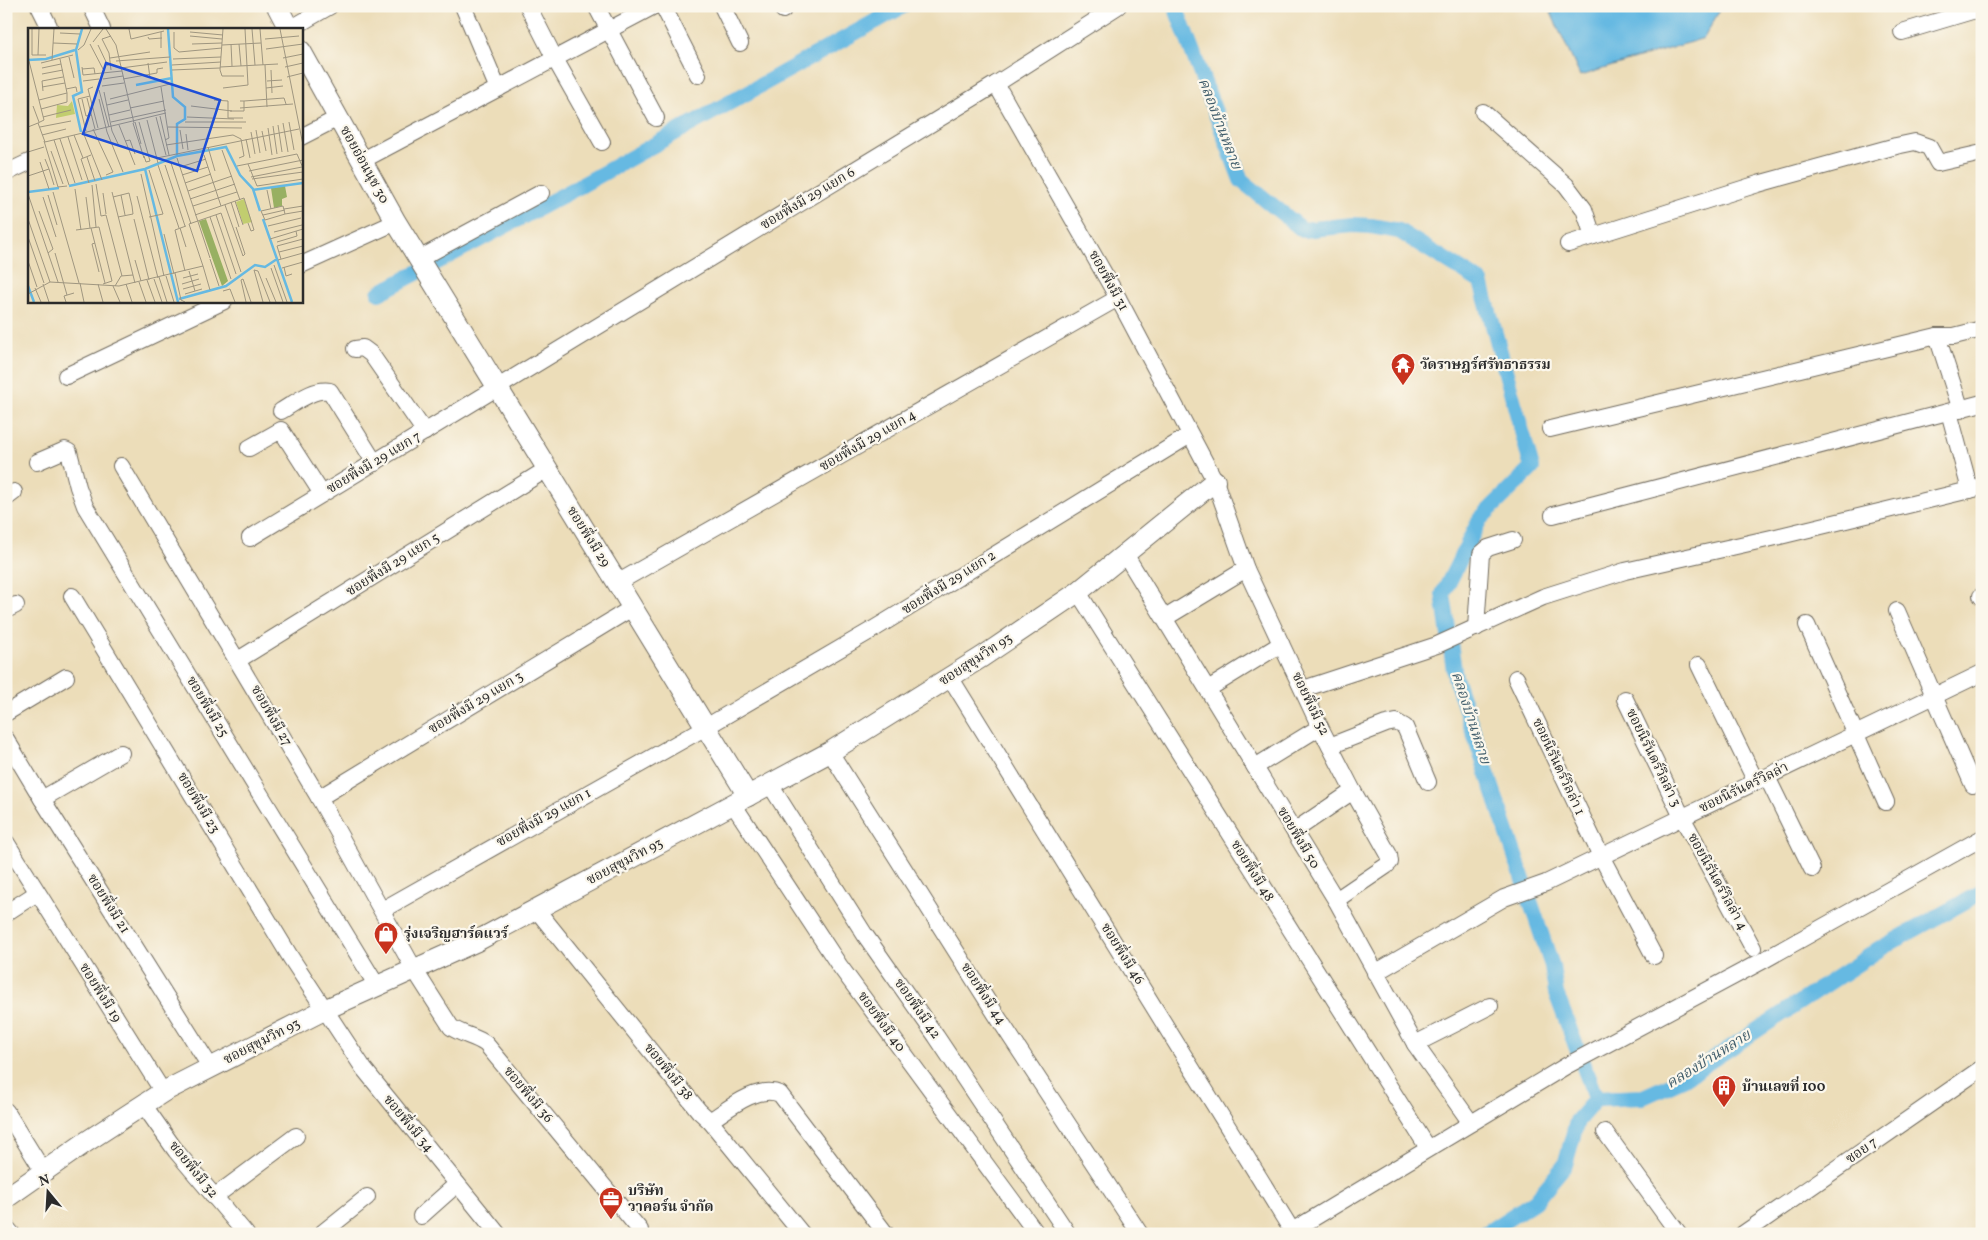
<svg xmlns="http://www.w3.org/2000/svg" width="1988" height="1240" font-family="Vollkorn,'Noto Serif Thai',serif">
<rect width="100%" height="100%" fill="#fbf7ec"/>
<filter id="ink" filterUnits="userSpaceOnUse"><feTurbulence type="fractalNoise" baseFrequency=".02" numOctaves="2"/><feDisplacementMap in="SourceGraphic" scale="10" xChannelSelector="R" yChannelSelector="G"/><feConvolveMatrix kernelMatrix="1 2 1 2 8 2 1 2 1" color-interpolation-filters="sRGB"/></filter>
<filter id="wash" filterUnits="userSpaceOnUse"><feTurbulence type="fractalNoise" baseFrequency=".0096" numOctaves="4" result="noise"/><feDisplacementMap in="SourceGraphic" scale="20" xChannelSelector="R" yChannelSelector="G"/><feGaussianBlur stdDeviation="1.12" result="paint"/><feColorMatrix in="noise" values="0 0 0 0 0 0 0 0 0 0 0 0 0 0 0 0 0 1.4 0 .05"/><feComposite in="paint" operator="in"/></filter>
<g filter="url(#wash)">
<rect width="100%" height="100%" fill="#ecddb9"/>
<path fill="#66b9e2" stroke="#487286" d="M1562,6H1722L1704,38L1580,76L1551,13Z"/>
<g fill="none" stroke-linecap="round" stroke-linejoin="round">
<g stroke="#66b9e2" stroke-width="16">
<path d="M1175,6L1241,180L1303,230L1353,225L1371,226L1399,231L1481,282L1532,468L1480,519L1443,594L1455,677L1552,966L1556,993L1596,1099L1643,1097L1683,1079L1883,947L1982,892"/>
<path d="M379,293L582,185L903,6"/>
<path d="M1485,1234L1535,1201L1565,1165L1577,1121L1596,1099"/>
</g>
</g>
</g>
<g filter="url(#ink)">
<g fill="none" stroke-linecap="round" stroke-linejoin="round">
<defs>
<g id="minor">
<path d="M39,6L49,26"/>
<path d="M91,6L102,29"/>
<path d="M463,6L498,89"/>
<path d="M528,6L555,59L602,142"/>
<path d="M596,6L656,118"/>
<path d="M663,6L698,75"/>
<path d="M722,6L740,43"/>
<path d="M782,6L783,10"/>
<path d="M290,29L330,6"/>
<path d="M1902,32L1982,8"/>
<path d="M996,84L1118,298L1215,481L1246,569L1320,727L1353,791L1389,855L1390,862L1386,866L1336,900"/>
<path d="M1483,112L1566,185L1584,209L1593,236"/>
<path d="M301,137L338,118"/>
<path d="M363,160L654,6"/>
<path d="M6,173L29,162"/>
<path d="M1568,244L1758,184L1896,146L1915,142L1929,147L1938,163L1982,153"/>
<path d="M419,259L541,193"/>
<path d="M301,265L396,222"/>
<path d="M1937,336L1961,410"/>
<path d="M355,349L363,348L371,354L425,432"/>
<path d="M66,376L224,301"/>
<path d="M281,411C295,403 313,388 330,391L375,463"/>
<path d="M1949,412L1970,490"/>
<path d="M1550,429L1937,336H1954L1982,329"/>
<path d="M249,448L281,430L322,494"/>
<path d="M37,462L65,450L69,452L78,487L85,506L377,986"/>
<path d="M121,466L319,798L414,969L451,1027C462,1035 475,1036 486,1044L640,1230"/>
<path d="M6,498L14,492"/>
<path d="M1553,515L1982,403"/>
<path d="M250,538L996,84L1118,6"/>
<path d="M1125,554L1336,900L1415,1044L1471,1123"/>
<path d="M617,583L1118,298"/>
<path d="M1078,592L1428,1148"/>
<path d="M72,596L291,958L364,1069L498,1234"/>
<path d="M1981,596L1982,597"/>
<path d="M6,610L16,605"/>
<path d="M1897,611L1973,785"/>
<path d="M1165,618L1246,569"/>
<path d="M1807,625L1886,802"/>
<path d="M1476,628L1481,554L1488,548L1513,540"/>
<path d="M238,660L547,469"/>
<path d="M1699,665L1756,782"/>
<path d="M950,677L1294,1234"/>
<path d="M1516,678L1601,856L1654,956"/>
<path d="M1208,689L1281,644"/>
<path d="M1303,689L1437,645L1543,597L1625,571L1776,537L1982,487"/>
<path d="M1625,699L1682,817L1753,948"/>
<path d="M6,713L66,677"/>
<path d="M6,739L42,799L211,1068"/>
<path d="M1330,746L1386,724L1396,722L1405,727L1428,782"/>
<path d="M830,752L997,1016L1140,1234"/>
<path d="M1255,767L1320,727"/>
<path d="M1767,777L1812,869"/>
<path d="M769,783L865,935L936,1036L1068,1234"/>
<path d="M319,798L632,608"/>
<path d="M42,799L121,753"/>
<path d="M733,804L839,965L1037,1234"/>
<path d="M1294,831L1353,791"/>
<path d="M6,842L163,1092"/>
<path d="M536,909L699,1111L710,1121L802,1234"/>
<path d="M382,910L706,727L877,627L1190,435"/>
<path d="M6,913L37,893"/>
<path d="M1375,973L1504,898L1546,883L1982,673"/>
<path d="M1415,1044L1490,1006"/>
<path d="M143,1104L176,1151L246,1234"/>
<path d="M6,1111L43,1171"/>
<path d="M710,1121C728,1109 758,1084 780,1094L886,1234"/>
<path d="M1605,1132L1679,1234"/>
<path d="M214,1197L296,1136"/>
<path d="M421,1216L457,1184"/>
<path d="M6,1227L12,1234"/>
<path d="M1292,1231L1566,1066L1764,960L1982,838"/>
<path d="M321,1234L367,1197"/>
<path d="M1743,1234L1982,1068"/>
</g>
<g id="tertiary">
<path d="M277,6L289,29"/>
<path d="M301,51L396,222L748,796"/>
<path d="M6,1198L86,1142L163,1092L324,1010L475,942L830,752L982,657L1078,592L1215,481"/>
</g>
</defs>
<use href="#minor" stroke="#6f695d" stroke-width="18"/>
<use href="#tertiary" stroke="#6f695d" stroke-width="22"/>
<use href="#minor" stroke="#fff" stroke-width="16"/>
<use href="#tertiary" stroke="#fff" stroke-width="20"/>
</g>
</g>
<defs>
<symbol id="temple-pin" viewBox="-11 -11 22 30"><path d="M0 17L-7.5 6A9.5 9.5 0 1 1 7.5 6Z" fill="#c8321e" stroke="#fbf7ec"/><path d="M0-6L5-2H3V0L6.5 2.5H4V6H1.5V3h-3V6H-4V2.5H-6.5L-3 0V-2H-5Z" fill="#fff"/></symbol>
<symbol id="shop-pin" viewBox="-11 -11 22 30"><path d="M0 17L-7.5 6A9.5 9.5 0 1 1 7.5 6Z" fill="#c8321e" stroke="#fbf7ec"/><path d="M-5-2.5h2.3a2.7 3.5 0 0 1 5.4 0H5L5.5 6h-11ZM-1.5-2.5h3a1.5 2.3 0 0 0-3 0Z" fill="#fff"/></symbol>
<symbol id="building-pin" viewBox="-11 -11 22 30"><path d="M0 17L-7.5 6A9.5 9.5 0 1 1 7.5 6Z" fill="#c8321e" stroke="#fbf7ec"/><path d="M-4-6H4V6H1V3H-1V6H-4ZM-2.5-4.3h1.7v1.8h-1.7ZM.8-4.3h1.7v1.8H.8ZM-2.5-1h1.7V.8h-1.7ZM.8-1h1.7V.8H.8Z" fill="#fff"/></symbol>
<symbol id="office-pin" viewBox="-11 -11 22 30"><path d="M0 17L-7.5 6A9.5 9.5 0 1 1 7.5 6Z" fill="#c8321e" stroke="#fbf7ec"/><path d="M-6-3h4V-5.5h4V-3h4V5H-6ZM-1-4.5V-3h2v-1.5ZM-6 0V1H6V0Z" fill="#fff"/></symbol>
</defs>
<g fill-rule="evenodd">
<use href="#temple-pin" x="1389" y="351" width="28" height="38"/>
<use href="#shop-pin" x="372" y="920" width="28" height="38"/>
<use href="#building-pin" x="1710" y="1073" width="28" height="38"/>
<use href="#office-pin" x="597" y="1185" width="28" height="38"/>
</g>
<g text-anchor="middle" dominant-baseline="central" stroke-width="4.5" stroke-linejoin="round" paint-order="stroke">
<g font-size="14" fill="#2b2b2b" stroke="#fbf7ec">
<text transform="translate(364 165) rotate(61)">ซอยอ่อนนุช 30</text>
<text transform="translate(808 199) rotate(-31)">ซอยพึ่งมี 29 แยก 6</text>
<text transform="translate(1108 281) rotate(61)">ซอยพึ่งมี 31</text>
<text transform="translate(868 441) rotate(-30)">ซอยพึ่งมี 29 แยก 4</text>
<text transform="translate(374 463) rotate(-31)">ซอยพึ่งมี 29 แยก 7</text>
<text transform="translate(588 537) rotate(58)">ซอยพึ่งมี 29</text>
<text transform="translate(393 565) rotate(-32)">ซอยพึ่งมี 29 แยก 5</text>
<text transform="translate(949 583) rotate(-32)">ซอยพึ่งมี 29 แยก 2</text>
<text transform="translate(976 660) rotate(-33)">ซอยสุขุมวิท 93</text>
<text transform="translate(476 703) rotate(-31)">ซอยพึ่งมี 29 แยก 3</text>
<text transform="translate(1310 704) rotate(64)">ซอยพึ่งมี 52</text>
<text transform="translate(207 707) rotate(59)">ซอยพึ่งมี 25</text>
<text transform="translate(271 716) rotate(60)">ซอยพึ่งมี 27</text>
<text transform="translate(1653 758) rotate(64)">ซอยนิรันดร์วิลล่า 3</text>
<text transform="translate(1558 767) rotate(65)">ซอยนิรันดร์วิลล่า 1</text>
<text transform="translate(1744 788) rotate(-26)">ซอยนิรันดร์วิลล่า</text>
<text transform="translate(198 803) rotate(59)">ซอยพึ่งมี 23</text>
<text transform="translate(544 818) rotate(-29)">ซอยพึ่งมี 29 แยก 1</text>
<text transform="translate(1298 838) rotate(59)">ซอยพึ่งมี 50</text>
<text transform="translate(625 862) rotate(-28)">ซอยสุขุมวิท 93</text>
<text transform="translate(1252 871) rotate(58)">ซอยพึ่งมี 48</text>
<text transform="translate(1717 882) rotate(61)">ซอยนิรันดร์วิลล่า 4</text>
<text transform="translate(108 904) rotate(58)">ซอยพึ่งมี 21</text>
<text transform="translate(1122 954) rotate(58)">ซอยพึ่งมี 46</text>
<text transform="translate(100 993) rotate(58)">ซอยพึ่งมี 19</text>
<text transform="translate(983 994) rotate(57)">ซอยพึ่งมี 44</text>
<text transform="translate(917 1009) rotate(55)">ซอยพึ่งมี 42</text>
<text transform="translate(881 1022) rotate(54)">ซอยพึ่งมี 40</text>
<text transform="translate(262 1042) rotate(-27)">ซอยสุขุมวิท 93</text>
<text transform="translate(668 1072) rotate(51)">ซอยพึ่งมี 38</text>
<text transform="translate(528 1095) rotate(50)">ซอยพึ่งมี 36</text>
<text transform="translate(408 1124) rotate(50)">ซอยพึ่งมี 34</text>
<text transform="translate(1862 1151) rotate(-35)">ซอย 7</text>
<text transform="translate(193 1170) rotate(51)">ซอยพึ่งมี 32</text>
</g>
<g font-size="14" font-weight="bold" fill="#2b2b2b" stroke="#fbf7ec" text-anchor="start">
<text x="1420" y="365">วัดราษฎร์ศรัทธาธรรม</text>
<text x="404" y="934">รุ่งเจริญฮาร์ดแวร์</text>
<text x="1742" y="1087">บ้านเลขที่ 100</text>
<text x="628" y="1191">บริษัท<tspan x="628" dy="16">วาคอร์น จำกัด</tspan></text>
</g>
<g font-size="15" font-style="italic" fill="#405d6b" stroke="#fbf7ec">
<text transform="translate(1219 124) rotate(69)">คลองบ้านหลาย</text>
<text transform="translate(1470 718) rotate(72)">คลองบ้านหลาย</text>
<text transform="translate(1709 1060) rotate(-32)">คลองบ้านหลาย</text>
</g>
</g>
<g transform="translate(28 28)">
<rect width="275" height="275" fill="#ecddb9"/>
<path d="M44,73L47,86L28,90L29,77L40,78ZM216,171L224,194L215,196L208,174Z" fill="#c1cd6f"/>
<path d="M257,158L259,169L254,171V178L246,180L243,160ZM178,191L200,253L194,258L171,193Z" fill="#98b062"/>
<path fill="none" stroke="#66b9e2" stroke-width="2.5" d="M140,1L145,69L157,79V91L149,96V128L198,119L212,147L225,161L232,183M0,32L18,31L47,22M108,57L144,50M53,104L45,68L54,64L48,22L54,1M117,141L150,274M41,158L117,141L149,128M225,162L275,155M0,164L31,160M235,191L264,274M0,258L6,274M151,271L198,258L227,237L237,239L249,231"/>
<path fill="none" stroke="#9f9680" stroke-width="1" d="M4,1V27H18M78,1L88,17L106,95M101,1L103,11L136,3M195,1L192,42L194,48H216M224,1L227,37M232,1L235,37M252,1L275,117M133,4V20M146,4V20L151,24L194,20M162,4L195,7M32,5L52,6M83,8L74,11L81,25L83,42M162,8L194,11M120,9L121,11L134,10M237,11L271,8M65,14L75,1M25,15L49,16M62,16L75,41M164,16L194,15M203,16L204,38M211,16L213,38M70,17L80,38M194,17L233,15M238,21L275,16M50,22L56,17L63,1M10,27L11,1M41,29L46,50M82,30L122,24M255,30L275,26M145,31L193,29M24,32L26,1M1,33L16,92L10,95M88,33L142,29M13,35L45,27M120,35L122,50M144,37L193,34M237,37L239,79M54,39L55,47L94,43M192,39L250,36M257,39L275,35M14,40L33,36M93,40L139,34M54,41L66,40L67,46M144,42L192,40M243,42L244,65M14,46L35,42M259,49L275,45M75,51L95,48M95,51L129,45V41L135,40M55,53L71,51M239,53L254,52M74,58L96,55M14,59L37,55M65,59L60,61L70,100M133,59L141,110L137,112M195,60L220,57L217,1M238,60L255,58M38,61L48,59L49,64M71,62L81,99M15,63L14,53L35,49M76,64L84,103L91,118M59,70L67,101M54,71L58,88L63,87M71,71L79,104L95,144M82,71L142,56M11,72L39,65L32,31M186,72L200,73V90H215M216,73L256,70L258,76M79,77L100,72M5,78L11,94M163,78L204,83M102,80L136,73M212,80L265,76M13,81L39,74V65M202,83H216V73H212M81,87L102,82M132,88L141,127M15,89L43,82M128,89L138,127M159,89L206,91M119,92L130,135M83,94L138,82M107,94L113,116M111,94L122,133L118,134L116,128M157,94H218M261,94L266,122M105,95L116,130M255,95L260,124M91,97L107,137M250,97L254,124M245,98L249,126M0,99L10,95L17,114L138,85M12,99L43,93M140,99L214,100M240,100L244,127M65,101L85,144L78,147M152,102L155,121M228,102L232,125M58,103L50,71L62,68M234,103L238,123M55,104L74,152M223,104L227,126M158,106L160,122M14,107L38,101M46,107L55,130M40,109L54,152M32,111L47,155M218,111L222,130M26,112L41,157M16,113L30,159L39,158M97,113L102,112L107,126M138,117L205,107L213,111M180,119L187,143M194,122L212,172M23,123L35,156M0,124L16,119M176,127L193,178M59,129L67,153M129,130L271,101M149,130L182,230M211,130L216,128L213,111M12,134L21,161M143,135L163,196M220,136L229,158L275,151M130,137L151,200M137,137L157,198M209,138L269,126L275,140M152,139L178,131M21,141L26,157M221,143L275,132M113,146L136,248M154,147L180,139M0,148L21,141L17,131M223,149L274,139M224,151L275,144M61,155L53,131L63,127M157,155L183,146M68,156L73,188L78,187L94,248M64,157L68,199M47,161L53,202M239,162L243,181M160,163L204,148M25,164L51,255M84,164L107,255M75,165L78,186M0,166L30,254M20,167L29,197M93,167L97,187M109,168L130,250M15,169L28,209M58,169L62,200M85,169L101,165L104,178L105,186L90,189M162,171L207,156M207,173L215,197M203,174L211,199M197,177L215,228L217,226L208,199M165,178L209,164M256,181L275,178M11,183L25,221L20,225M257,186L237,192L233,183L255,178L257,186L275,183M167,187L216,170L226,202L223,203L220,195M188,187L208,246M235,187L257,182M121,189L135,186L121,142M182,189L203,251M0,191L22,254M106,191L121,252M240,198L273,190M63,200L77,255M152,200L158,219M48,202L71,199L84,253L75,256M246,204L274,197M136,206L146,246M0,209L16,255M242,211L275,201M249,214L269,208L268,203M67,215L64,216L71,244M251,224L275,218M27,225L39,267M182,231L191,258M253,231L249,218L275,211M107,232L113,253M250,232L275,225M0,233L9,259M246,237L259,274M175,238L182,262M256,239L258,248L264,246M243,240L255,274M254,240L275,234M157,243L147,202L158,198M161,243L167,263M147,245L153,272L157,274M138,248L146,274M131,249L139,274M155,250L170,246M238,250L248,274M126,251L134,274M119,252L127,274M213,252L215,251L223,274M213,252L218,274M111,254L118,274M52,255L56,274M15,256L21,274M70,256L75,274M98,256L104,274M154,256L171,251M85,258L92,274M87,258L93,248L105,247M7,260L13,274M155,261L173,256M195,263L202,261L207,274M0,266L22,254L91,258L175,238L161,196L193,185L213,244M157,266L174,261M38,274L36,268L46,265M235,274L226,242L230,243L242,274"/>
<path fill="#1d4ed8" fill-opacity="0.15" stroke="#1d4ed8" stroke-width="2.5" d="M78,35L192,72L169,143L55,106Z"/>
<rect width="275" height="275" fill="none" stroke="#2b2b2b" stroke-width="2.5"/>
</g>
<rect width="1988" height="1240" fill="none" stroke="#fbf7ec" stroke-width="25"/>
<g transform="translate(48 1192) rotate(342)" stroke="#fbf7ec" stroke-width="4" paint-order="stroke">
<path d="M0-4L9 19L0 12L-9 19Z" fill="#2b2b2b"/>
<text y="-8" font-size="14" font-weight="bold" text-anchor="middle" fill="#2b2b2b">N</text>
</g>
</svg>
